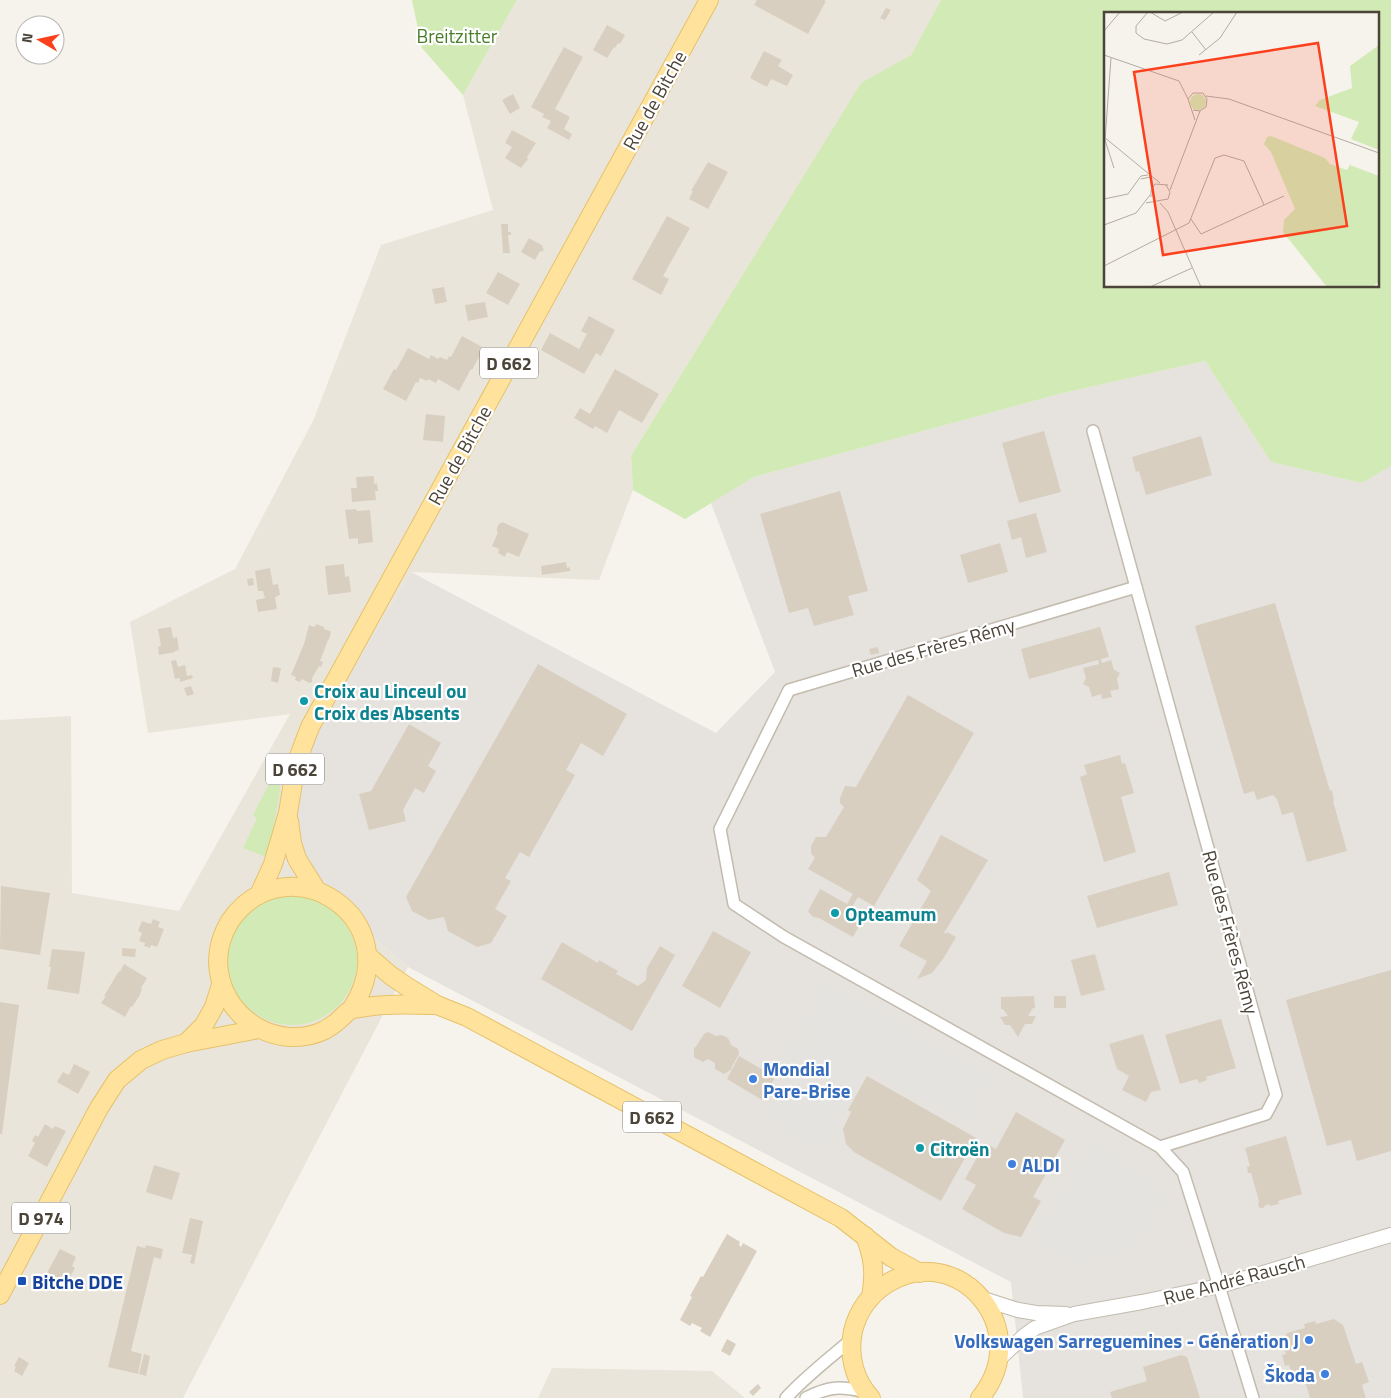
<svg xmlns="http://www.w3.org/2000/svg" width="1391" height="1398" font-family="'Titillium Web',sans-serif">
<rect width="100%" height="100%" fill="#f6f3ec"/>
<g fill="#eae5da">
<path d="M517,0H941L911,55L861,84L631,456L633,490L599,580L411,572L255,836L408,967L183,1398H0V720L71,716L72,893L179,911L290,714L148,733L130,622L235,569L313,421L381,245L493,210L463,95Z"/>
<path d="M552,1368L712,1371L745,1398H538Z"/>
</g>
<path fill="#e6e2dd" d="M1205,361L1271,462L1362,483L1391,466V1398H1023L1011,1282L408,967L255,835L411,572L716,733L775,672L711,503L754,477L1063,393Z"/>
<g fill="#d2eab5" fill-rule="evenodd">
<path d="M412,0H517L463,95L422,48Z"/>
<path d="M941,0H1391V466L1362,483L1271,462L1205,361L1063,393L754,477L685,519L633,490L631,456L861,83L911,55ZM1105,14H1377V286H1105Z"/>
<path d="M281,761L284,763L269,858L243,848L257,818L253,815Z"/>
<circle cx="292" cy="960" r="65"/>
</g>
<g fill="#e5e3e0">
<path d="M821,982L834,989L783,1079L772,1072Z"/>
<path d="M837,988L996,1077L969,1126L869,1070L823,1152L764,1119Z"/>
<path d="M1089,1142L1154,1176L1166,1201L1139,1249L1075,1266L1028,1244Z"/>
</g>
<g fill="#d8cfc1">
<path d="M757,0H824L826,1L808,34L754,5Z"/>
<path d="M886,8L891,10L885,20L880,18Z"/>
<path d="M607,25L625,35L620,44L618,43L615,48L614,47L607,58L593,50Z"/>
<path d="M564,47L583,57L555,109L570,117L564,129L572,134L569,140L547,128L551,121L542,117L544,114L531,107Z"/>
<path d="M764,51L782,60L778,66L793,75L787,86L771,79L767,87L750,78Z"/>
<path d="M513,94L520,108L510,114L502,100Z"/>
<path d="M512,130L536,143L527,157L528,159L521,168L505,158L512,147L505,143Z"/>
<path d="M708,162L728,172L708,209L689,199L693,191H691Z"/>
<path d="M667,216L690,228L663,276L669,279L661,295L632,279Z"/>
<path d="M501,224H508V232H511V235H508L510,253H503Z"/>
<path d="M529,238L543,246L542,248L544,249L542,252L540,251L535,260L521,252Z"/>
<path d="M498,272L520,284L508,305L486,293Z"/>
<path d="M444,287L447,302L435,304L432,289Z"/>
<path d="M485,302L488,317L468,321L465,305Z"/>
<path d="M589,316L615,330L601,356L596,353L584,374L541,350L550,333L579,349L587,334L581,331Z"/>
<path d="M462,336L484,348L472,370L471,369L459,391L438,379L436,383L428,379L427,381L420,378L418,383L416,382L406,401L383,389L394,369L396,370L408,348L429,359L431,355L438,359L440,357L447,360L449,356L451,357Z"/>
<path d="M615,369L659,394L642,423L619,410L607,433L595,426L593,429L574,418L580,408L590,414Z"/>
<path d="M426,414L445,416L443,442L423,440Z"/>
<path d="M1044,431L1061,492L1019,503L1002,443Z"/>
<path d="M1201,436L1212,475L1146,495L1139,471L1136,472L1132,457Z"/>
<path d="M374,476V484L377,483L378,491H375L376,500L352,502L351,488H357L356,477Z"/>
<path d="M840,491L868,591L848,596L854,615L814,626L808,608L789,613L760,514Z"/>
<path d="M356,509L357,511L370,510L373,542L358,544V538L349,539L345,510Z"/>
<path d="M1036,513L1047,552L1026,558L1021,537L1012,540L1007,521Z"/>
<path d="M502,522L529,534L519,557L507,552L505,557L498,553L499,549L492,546L498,532H497V528L498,525Z"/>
<path d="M1000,543L1008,572L968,583L960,555Z"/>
<path d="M566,562L567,568L570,567V571L542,575L541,566Z"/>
<path d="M344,564L345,577L349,576L351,592L328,595L325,566Z"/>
<path d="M270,568L273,585L278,584L280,595L275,597L277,609L258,612L256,600L265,598L263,591H258L255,571Z"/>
<path d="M253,578L254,585L248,586L247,579Z"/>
<path d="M1275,603L1330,791L1332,790L1334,801H1333L1347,851L1307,862L1293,812L1282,815L1277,799L1273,795L1257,800L1254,791L1244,794L1195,626Z"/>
<path d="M316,624L324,627V629L330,631L331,633L329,639L328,640L320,661L323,662L321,667L319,666L312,678V682L309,683L302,679L300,682L295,680L296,677L291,675L304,644L309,625L315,627Z"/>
<path d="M171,627L173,638L177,637L179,650L175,651V652L159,655L158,647L161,646L158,629Z"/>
<path d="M1100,627L1109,657L1101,659L1102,663L1111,660L1114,670L1120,673L1117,679L1119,689L1110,691L1112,697L1102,699L1101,694L1092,697L1089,687L1083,684L1086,678L1083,668L1099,664L1098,660L1029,679L1021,649Z"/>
<path d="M878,647L879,653L871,655L869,649Z"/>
<path d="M176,660L178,667L185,665L187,676L192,675L193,678L180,682V678L175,679L171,661Z"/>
<path d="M538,664L627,714L603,756L581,743L566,770L575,775L529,857L520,852L505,878L511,881L495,909L507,916L491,943L477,947L448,931L444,917L429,920L412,911L406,897Z"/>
<path d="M273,667L281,668L278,683L271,681Z"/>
<path d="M191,686L194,694L187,696L184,688Z"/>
<path d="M908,695L974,733L874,906L858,897L852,907L865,915L853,937L819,918L813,917L808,911L820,889L847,904L853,894L808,869L815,858L811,853V846L816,837H826L844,807L840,803V798L845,786L856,787Z"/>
<path d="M409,724L441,743L428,766L436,771L424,793L415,788L403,810L406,821L369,830L359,794L371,791Z"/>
<path d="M1120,755L1122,764L1125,763L1134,793L1121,797L1136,852L1104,862L1080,777L1087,774L1084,765Z"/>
<path d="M941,835L988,860L944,933L946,934L947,932L956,937L943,959L932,973L917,979L927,961L899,946L931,891L917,880Z"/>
<path d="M1169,872L1178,905L1097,928L1087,896Z"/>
<path d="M1,886L50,893L40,955L0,949Z"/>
<path d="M153,919L160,922L158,927L164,929L157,947L151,945L150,948L144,946L145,943L139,941L142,933L138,931L142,921L151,924Z"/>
<path d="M713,931L751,952L720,1008L682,986Z"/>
<path d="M562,942L598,963L599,960L618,971L616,974L638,986L646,980L647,968L660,946L675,955L632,1031L541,979Z"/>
<path d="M122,948L136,949L135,957L122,956Z"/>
<path d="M52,949L85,952L79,994L47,989L51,967H49Z"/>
<path d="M1095,954L1105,990L1081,996L1071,960Z"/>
<path d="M124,964L147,978L141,988L142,989L140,995L132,1007L131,1006L125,1017L101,1003L106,996H104L119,971L120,972Z"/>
<path d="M1391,970V1151L1357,1161L1351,1140L1327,1146L1286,1000Z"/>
<path d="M1034,996L1035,1008H1033L1028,1016H1036L1032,1024H1025L1018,1037L1010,1025H1005L1000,1017L1008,1016L1003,1009H1001V997Z"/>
<rect x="1054" y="996" width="12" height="12"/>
<path d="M0,1002L19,1005L2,1134H0Z"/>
<path d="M1221,1019L1236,1068L1206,1077L1207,1080L1199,1083L1197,1079L1180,1084L1165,1035Z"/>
<path d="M708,1032L716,1036L722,1035L728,1038L731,1045L738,1049L739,1054L731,1068L732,1069L724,1074L715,1069V1063L708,1059L703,1062L694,1057V1047L695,1048L704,1034Z"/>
<path d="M1143,1034L1161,1090L1151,1092L1146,1102L1122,1090L1129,1076L1117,1069L1109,1044Z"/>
<path d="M739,1056L775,1077L762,1100L727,1079Z"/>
<path d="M74,1064L90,1072L78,1094L57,1082L63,1072L69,1075Z"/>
<path d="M867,1076L976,1138L941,1201L854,1152L846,1144L843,1129L851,1112L848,1110Z"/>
<path d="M1016,1112L1065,1140L1033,1197L1041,1201L1021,1237L1004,1233L962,1209L976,1185L965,1179L985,1143L996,1149Z"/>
<path d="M45,1124L53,1129L55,1126L66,1131L47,1167L28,1156L35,1143L32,1141L35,1135L38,1137Z"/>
<path d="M1286,1136L1302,1194L1278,1201L1279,1204L1270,1206L1269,1204L1266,1205L1263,1208H1260L1258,1205L1259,1201L1251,1173H1248L1247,1167L1250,1166L1245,1148Z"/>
<path d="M154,1165L180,1173L172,1200L146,1192Z"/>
<path d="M190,1218L203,1221L194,1264L190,1263L192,1255L182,1253Z"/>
<path d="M727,1234L740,1242L739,1245L741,1247L743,1243L757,1251L710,1337L700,1331L702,1328L692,1323L690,1326L680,1320L692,1297L690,1296L701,1276L703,1277Z"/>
<path d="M146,1245L163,1249L161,1259L154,1257L131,1351L142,1354L138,1374L108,1367L137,1246L145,1248Z"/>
<path d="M60,1249L76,1257L72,1266L75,1268L66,1284L62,1282L58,1291L42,1282Z"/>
<path d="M1334,1319L1343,1325L1356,1364L1362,1362L1369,1382L1362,1385L1366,1398H1310L1305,1381L1293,1376L1289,1365L1285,1366L1282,1355L1286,1354L1282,1343L1287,1333L1305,1328L1304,1324L1315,1321L1316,1324Z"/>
<path d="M727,1339L736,1344L730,1356L721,1351Z"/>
<path d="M144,1354L150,1356L146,1376L139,1374Z"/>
<path d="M1181,1355L1187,1357L1200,1398H1112L1110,1392L1147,1381L1143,1367Z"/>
<path d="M19,1357L29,1363L22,1376L14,1371L16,1367L14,1366Z"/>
<path d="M758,1384L761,1388L753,1396L749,1392Z"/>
</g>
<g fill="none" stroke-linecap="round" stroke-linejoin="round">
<defs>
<g id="minor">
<path d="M1093,431L1136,587"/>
<path d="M1160,1147L1266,1114L1276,1095L1136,587L789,690L720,829L734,904L784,937L1160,1147L1183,1172L1219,1286L1253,1398"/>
<path d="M786,1398C806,1376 830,1358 852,1339"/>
<path d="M806,1398C829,1386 841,1386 866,1392"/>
</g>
<g id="tertiary">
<path d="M983,1299L1018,1310L1036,1313L1066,1314"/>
<path d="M1000,1358L1024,1336L1035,1328L1074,1314L1142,1302L1219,1286L1391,1235"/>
</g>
<g id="primary">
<path d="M289,821L292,843L297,859L317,891"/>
<path d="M259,895L273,864L288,813L296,764L310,727L709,0"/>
<path d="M367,955L390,975L406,986L437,1005L467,1017L841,1218L891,1257L920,1273"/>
<path d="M351,1010C412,917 286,840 230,921C221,936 216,954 219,972C226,1020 279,1052 325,1030C330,1027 336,1023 340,1019C344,1016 347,1011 352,1009C356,1008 362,1008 367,1007C389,1003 412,1005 435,1005"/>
<path d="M186,1043L204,1025L214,1007L221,985"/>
<path d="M865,1236C874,1259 875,1273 871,1297"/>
<path d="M0,1295L99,1108L117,1080L141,1060L162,1050L186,1043L259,1029"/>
<path d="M871,1398C854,1380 848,1355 853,1331C858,1311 870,1294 888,1283C959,1240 1036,1330 980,1398"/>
</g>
</defs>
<use href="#minor" stroke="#c2bbae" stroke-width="14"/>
<use href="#tertiary" stroke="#c2bbae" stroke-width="16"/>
<use href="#primary" stroke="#e6c16a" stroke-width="20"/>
<use href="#minor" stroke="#fff" stroke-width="11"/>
<use href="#tertiary" stroke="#fff" stroke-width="14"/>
<use href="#primary" stroke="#ffe39c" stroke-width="18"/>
</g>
<g fill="#0f9aa8" stroke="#fff" stroke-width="2">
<circle cx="304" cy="701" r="5"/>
<circle cx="835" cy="913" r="5"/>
<circle cx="920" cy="1148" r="5"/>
</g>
<g fill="#3f7fe0" stroke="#fff" stroke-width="2">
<circle cx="753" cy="1079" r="5"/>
<circle cx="1012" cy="1164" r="5"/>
<circle cx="1309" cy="1340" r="5"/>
<circle cx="1325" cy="1374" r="5"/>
</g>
<rect fill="#1a4fb4" stroke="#fff" stroke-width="2" x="17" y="1276" width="10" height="10" rx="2.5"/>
<g text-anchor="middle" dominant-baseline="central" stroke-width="4.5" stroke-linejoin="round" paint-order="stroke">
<g fill="#fff" stroke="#817c74" stroke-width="1">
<rect x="480" y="347.5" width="58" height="31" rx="4"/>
<rect x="266" y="753.5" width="58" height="31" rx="4"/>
<rect x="623" y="1101.5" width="58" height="31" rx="4"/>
<rect x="12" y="1202.5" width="58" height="31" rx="4"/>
</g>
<g font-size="18" font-weight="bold" fill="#4b4439">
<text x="509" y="363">D 662</text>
<text x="295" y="769">D 662</text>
<text x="652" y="1117">D 662</text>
<text x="41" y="1218">D 974</text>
</g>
<g font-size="19" fill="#4a7f2a" stroke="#fff">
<text x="457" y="35">Breitzitter</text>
</g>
<g font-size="19" fill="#4b4439" stroke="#fff">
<text transform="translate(654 100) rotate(-61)">Rue de Bitche</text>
<text transform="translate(459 455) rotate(-61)">Rue de Bitche</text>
<text transform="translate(933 647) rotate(-16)">Rue des Frères Rémy</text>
<text transform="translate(1231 932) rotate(75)">Rue des Frères Rémy</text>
<text transform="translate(1234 1279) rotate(-15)">Rue André Rausch</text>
</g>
<g font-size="19" font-weight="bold" fill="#0d838f" stroke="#fff" text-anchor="start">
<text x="314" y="690">Croix au Linceul ou<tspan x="314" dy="22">Croix des Absents</tspan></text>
<text x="845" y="913">Opteamum</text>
<text x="930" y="1148">Citroën</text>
</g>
<g font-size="19" font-weight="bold" fill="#366cbe" stroke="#fff" text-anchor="start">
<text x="763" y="1068">Mondial<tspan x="763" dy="22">Pare-Brise</tspan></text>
<text x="1022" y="1164">ALDI</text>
<text x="1299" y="1340" text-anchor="end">Volkswagen Sarreguemines - Génération J</text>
<text x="1315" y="1374" text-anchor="end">Škoda</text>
</g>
<g font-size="19" font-weight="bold" fill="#164399" stroke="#fff" text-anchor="start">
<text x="32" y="1281">Bitche DDE</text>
</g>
</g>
<g transform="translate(1104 12)">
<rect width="275" height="275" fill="#f6f3ec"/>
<path d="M275,33V138L247,127L255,110L211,94L216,88L248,76L246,54ZM86 90a8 8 0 1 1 16 0a8 8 0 1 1-16 0ZM167,124L221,146L226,152L243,158L246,153L275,164V269L269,275H223L179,220L180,208L191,197L167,140L160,132L163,125Z" fill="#d2eab5"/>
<path fill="none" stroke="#b2ada4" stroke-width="1" d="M44,0L32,14V21L40,27L63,32L78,28L110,0M46,0L61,9L79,0M0,19L16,0M88,20L102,38M0,43L75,69L84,87M95,43L116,26L133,0M7,46L1,128L10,156M102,84L125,87L275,141M89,98L96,99L102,95L103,87L99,81H89L84,87L91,108M0,125L56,171M37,167L46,165L49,174M66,178L96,99M47,185V178L51,172L64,173M0,187L24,182L37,164L44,163M42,191L64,187L66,180L62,173M56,191L64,200L97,275M160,193L180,184M0,213L32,201L46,183M0,254L85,211L111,146L120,143L140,149L160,193L97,222L87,207M46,275L88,256"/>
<path fill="#fc3f1d" fill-opacity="0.15" stroke="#fc3f1d" stroke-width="2.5" d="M214,31L243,214L59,243L30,60Z"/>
<rect width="275" height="275" fill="none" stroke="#4b4439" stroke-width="2.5"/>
</g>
<g transform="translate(40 40) rotate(279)"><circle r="24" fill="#ffffff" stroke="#b7b4b0"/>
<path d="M0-4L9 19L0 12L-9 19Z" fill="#fc3f1d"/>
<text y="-8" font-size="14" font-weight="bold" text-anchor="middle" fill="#4b4439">N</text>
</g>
</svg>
